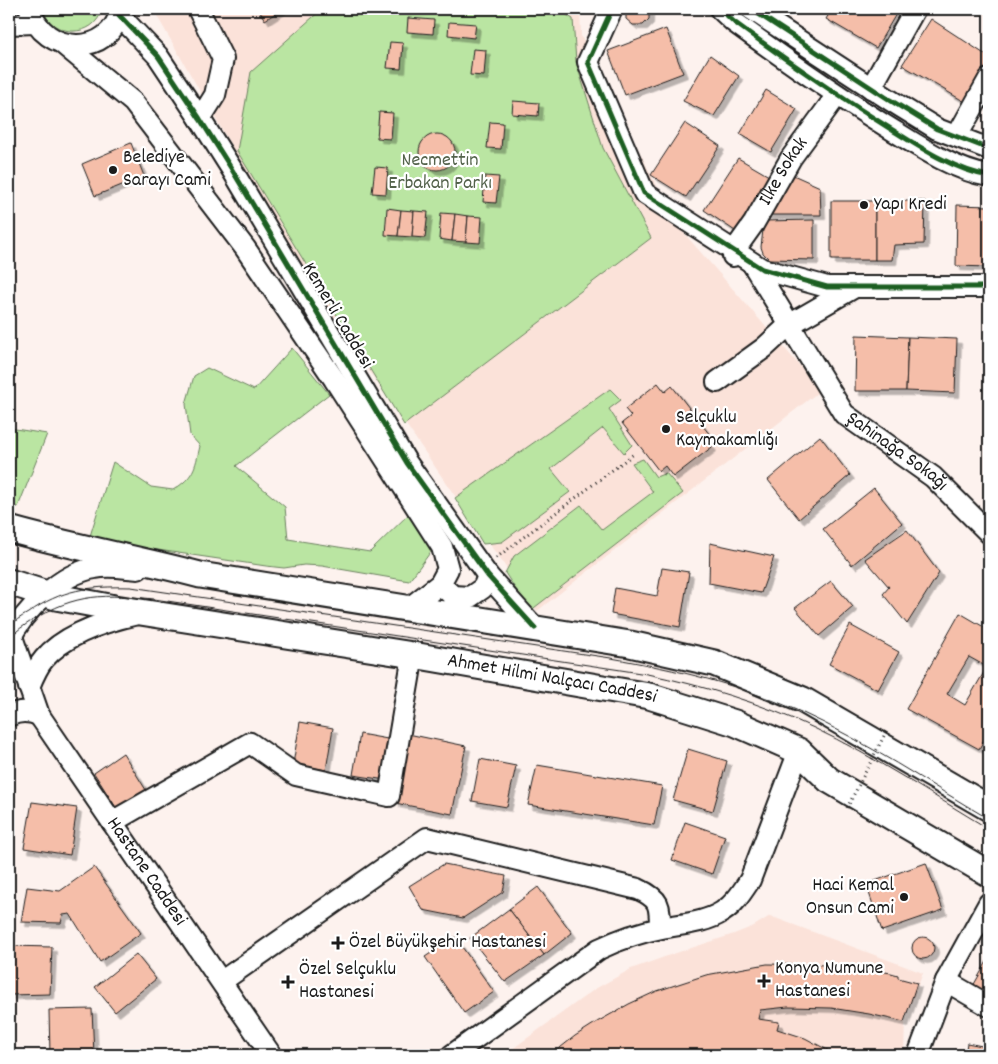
<svg xmlns="http://www.w3.org/2000/svg" width="998" height="1064" font-family="Dekko,sans-serif">
<defs>
<filter id="shadow"><feDropShadow dx="4.5" dy="4.5" stdDeviation="0" flood-color="#0004"/></filter>
</defs>
<rect width="100%" height="100%" fill="#fdf2ee"/>
<filter id="ink" filterUnits="userSpaceOnUse"><feTurbulence type="fractalNoise" baseFrequency=".02" numOctaves="2"/><feDisplacementMap in="SourceGraphic" scale="10" xChannelSelector="R" yChannelSelector="G"/><feConvolveMatrix kernelMatrix="1 2 1 2 8 2 1 2 1" color-interpolation-filters="sRGB"/></filter>
<g filter="url(#ink)">
<g fill="#fbe2d9">
<path d="M153,9H580L581,36L676,224L821,390L537,611L453,493L313,289Z"/>
<path d="M770,916L923,973L905,1019L904,1055H504L595,989L631,969L670,955L734,934L754,926Z"/>
</g>
<g fill="#bae5a2" stroke="#6b805f">
<path d="M43,9H102C95,39 51,38 43,9Z"/>
<path d="M322,9H557L573,19L576,62L603,148L651,238L404,425L237,151L251,72Z"/>
<path d="M292,348L329,394L236,466L285,507L288,539L370,552L414,509L438,542L409,581L322,566L304,565L284,568L266,566L104,542L90,536L113,462L151,487L173,490C194,477 195,468 200,446L190,435L186,404L194,376L207,368L254,390Z"/>
<path d="M610,389L621,400L609,409L632,445L624,453L603,428L551,469L570,492L502,542L483,544L455,498Z"/>
<path d="M9,428L47,434L18,507L9,506Z"/>
<path d="M643,459L656,477L666,473L683,493L530,611L505,573L514,556L581,505L602,530L653,492L632,463Z"/>
</g>
<g fill="#f5bea9" stroke="#1c1c1c" fill-rule="evenodd" filter="url(#shadow)">
<path d="M258,9H282L265,20Z"/>
<path d="M626,9H649V19L643,25H633L626,19Z"/>
<path d="M832,9H899L876,48L826,19Z"/>
<path d="M408,18L434,20L433,34L407,32Z"/>
<path d="M931,19L989,57V62L965,102L902,65Z"/>
<path d="M449,22L476,24L474,38L448,35Z"/>
<path d="M666,29L683,73L625,95L608,51Z"/>
<path d="M390,42L403,43L401,69L387,68Z"/>
<path d="M473,49L486,50L484,76L470,75Z"/>
<path d="M710,55L739,76L714,116L683,101Z"/>
<path d="M766,90L797,109L771,152L740,134Z"/>
<path d="M513,101L539,103L538,116L512,114Z"/>
<path d="M379,112L393,113L391,139L377,138Z"/>
<path d="M490,122L503,123L501,149L487,148Z"/>
<path d="M685,123L720,146L686,197L651,175Z"/>
<circle cx="437" cy="152" r="18"/>
<path d="M131,143L144,176L95,196L82,164Z"/>
<path d="M738,158L774,179L738,233L704,210Z"/>
<path d="M375,167L388,168L386,194L372,193Z"/>
<path d="M791,174L820,187L821,215H766Z"/>
<path d="M485,176L499,177L496,203L483,202Z"/>
<rect x="831" y="201" width="44" height="59"/>
<path d="M875,201H925L924,244L894,245L892,260H875Z"/>
<path d="M957,205L989,206V267L956,266Z"/>
<path d="M387,208L401,210L398,236L385,235Z"/>
<path d="M401,210L414,211L412,237L398,236Z"/>
<path d="M414,211L428,212L425,238L412,237Z"/>
<path d="M441,213L455,214L452,241L439,239Z"/>
<path d="M455,214L468,216L466,242L452,241Z"/>
<path d="M468,216L482,217L480,243L466,242Z"/>
<path d="M814,220V260L769,259L763,253L761,247L764,221Z"/>
<path d="M856,335L908,337L906,391H855Z"/>
<path d="M908,337L957,339L955,393L906,391Z"/>
<path d="M658,383L665,392L672,386L710,435L705,438L712,447L673,477L665,466L659,471L622,423L631,416L625,409Z"/>
<path d="M820,436L850,475L799,519L768,480Z"/>
<path d="M874,488L902,523L852,565L823,529Z"/>
<path d="M907,530L939,573L907,624L883,594L889,587L865,559Z"/>
<path d="M710,543L774,557L761,593L709,583Z"/>
<path d="M662,568L689,572L680,627L611,614L615,588L657,596Z"/>
<path d="M831,581L853,607L819,636L795,608Z"/>
<path d="M960,613L989,630V730L979,749L906,709ZM969,657L987,667L965,705L947,694Z"/>
<path d="M850,625L899,652L878,690L829,664Z"/>
<path d="M300,722L333,728L326,770L293,764Z"/>
<path d="M360,734L393,740L386,780L353,775Z"/>
<path d="M408,734L466,746L452,814L395,803Z"/>
<path d="M688,749L727,761L713,811L673,800Z"/>
<path d="M123,753L146,790L117,809L94,773Z"/>
<path d="M480,759L516,766L507,807L472,801Z"/>
<path d="M537,765L662,786L654,825L528,805Z"/>
<path d="M32,802L77,808L70,855L24,848Z"/>
<path d="M685,822L725,836L712,874L672,860Z"/>
<path d="M926,863L943,910L882,931L866,884Z"/>
<path d="M444,864L506,876L503,892L463,918L423,910L409,886Z"/>
<path d="M94,867L141,933L100,962L70,914L63,915L61,923L21,922L27,887L60,891Z"/>
<path d="M538,887L572,933L544,955L509,909Z"/>
<path d="M509,909L544,955L505,982L470,938Z"/>
<circle cx="923" cy="948" r="11"/>
<path d="M455,937L494,992L464,1013L425,957Z"/>
<path d="M10,946L52,947L50,994L10,995Z"/>
<path d="M136,954L156,979L115,1012L95,987Z"/>
<path d="M989,958V996L973,986Z"/>
<path d="M767,964L830,965L860,968L891,973L898,975V978L917,983L904,1022L869,1014L831,1008L788,1007L760,1010L758,1019L779,1022L777,1029L805,1038L837,1055H551L575,1036L597,1022L629,1004L657,991L706,975Z"/>
<path d="M92,1009L94,1055H50L49,1010Z"/>
<path d="M967,1043L987,1047L986,1055H965Z"/>
</g>
<g fill="none" stroke-linecap="round" stroke-linejoin="round">
<defs>
<g id="minor">
<path d="M30,9C43,56 111,58 121,9"/>
<path d="M198,9L223,59L215,95L200,119"/>
<path d="M612,9L588,62L644,193L762,269L827,287H989"/>
<path d="M720,9L734,22C786,60 839,97 894,131C921,148 957,171 989,176"/>
<path d="M751,9L890,100L937,129L989,149"/>
<path d="M119,15L158,56L200,119L231,168L407,463L488,576L535,628"/>
<path d="M9,24L35,23"/>
<path d="M63,44L133,102L245,248L334,379L442,547L448,569L440,584L408,609"/>
<path d="M871,88L915,9"/>
<path d="M957,136L989,79"/>
<path id="s1" d="M733,256L734,251L754,223L791,158L837,95"/>
<path id="s2" d="M752,263L844,414L933,477L989,533"/>
<path d="M717,382L764,348L789,325L853,288"/>
<path d="M440,584L453,596L470,597L483,588L488,576"/>
<path id="s3" d="M9,628L39,715L271,1055"/>
<path d="M9,641C23,611 61,573 95,568C109,565 124,568 138,569"/>
<path d="M29,687C33,677 37,667 44,659C66,633 106,621 138,614"/>
<path d="M9,716C19,710 29,711 39,715"/>
<path d="M112,822L250,743L296,775L389,796L413,655"/>
<path d="M222,981L427,838L638,889C660,899 660,905 660,928"/>
<path d="M946,981L989,1006"/>
<path d="M452,1055L599,949C620,939 640,932 662,928C682,924 705,923 722,912C735,904 742,892 750,880L799,751"/>
<path d="M918,1055L946,981L989,903"/>
</g>
<g id="major">
<path d="M9,529C72,547 136,558 200,575L630,644L714,663L803,700L989,808"/>
<path id="s4" d="M9,582L56,597L115,608L413,655L649,696L735,723L799,751L829,780L989,874"/>
</g>
</defs>
<use href="#minor" stroke="#1c1c1c" stroke-width="24"/>
<use href="#major" stroke="#1c1c1c" stroke-width="29"/>
<path stroke="#1c1c1c" stroke-width="3" stroke-dasharray="1 4" stroke-linecap="butt" d="M496,558L635,453"/>
<use href="#minor" stroke="#fff" stroke-width="20"/>
<use href="#major" stroke="#fff" stroke-width="25"/>
<g stroke="#1c1c1c" stroke-width="1">
<path d="M9,627C14,621 21,617 28,613C62,589 89,586 131,587L611,658C679,670 737,684 801,712C867,742 927,783 989,819"/>
<path d="M9,639C15,631 25,625 33,620C75,593 106,594 154,599L647,674C705,686 760,703 814,728C875,757 932,795 989,829"/>
</g>
<path stroke="#1c1c1c" stroke-width="3" stroke-dasharray="1 4" stroke-linecap="butt" d="M847,808L886,732"/>
<defs>
<g id="cycleway">
<path d="M612,9L588,62L644,193L762,269L827,287H989"/>
<path d="M720,9L734,22C786,60 839,97 894,131C921,148 957,171 989,176"/>
<path d="M751,9L890,100L937,129L989,149"/>
<path d="M119,15L158,56L200,119L231,168L407,463L488,576L535,628"/>
</g>
</defs>
<use href="#cycleway" stroke="#fff" stroke-width="8"/>
<use href="#cycleway" stroke="#1b5e20" stroke-width="5"/>
</g>
</g>
<g fill="#1c1c1c" stroke="#fff" stroke-width="2">
<circle cx="113" cy="170" r="5"/>
<circle cx="864" cy="205" r="5"/>
<circle cx="666" cy="429" r="5"/>
<circle cx="904" cy="897" r="5"/>
<path d="M335.5 935.5h5v5h5v5h-5v5h-5v-5h-5v-5h5z"/>
<path d="M761.5 973.5h5v5h5v5h-5v5h-5v-5h-5v-5h5z"/>
<path d="M285.5 974.5h5v5h5v5h-5v5h-5v-5h-5v-5h5z"/>
</g>
<g text-anchor="middle" dominant-baseline="central" stroke-width="4.5" stroke-linejoin="round" paint-order="stroke">
<g font-size="20" fill="#1c1c1c" stroke="#fff" text-anchor="start">
<text x="123" y="158">Belediye<tspan x="123" dy="23">Sarayı Cami</tspan></text>
<text x="874" y="205">Yapı Kredi</text>
<text x="676" y="418">Selçuklu<tspan x="676" dy="23">Kaymakamlığı</tspan></text>
<text x="894" y="886" text-anchor="end">Haci Kemal<tspan x="894" dy="23">Onsun Cami</tspan></text>
<text x="349" y="943">Özel Büyükşehir Hastanesi</text>
<text x="775" y="969">Konya Numune<tspan x="775" dy="23">Hastanesi</tspan></text>
<text x="299" y="970">Özel Selçuklu<tspan x="299" dy="23">Hastanesi</tspan></text>
</g>
<g font-size="20" fill="#53624b" stroke="#fff">
<text x="440" y="161">Necmettin<tspan x="440" dy="23">Erbakan Parkı</tspan></text>
</g>
<g font-size="20" fill="#1c1c1c" stroke="#fff">
<text stroke="none"><textPath href="#s1" startOffset="99">İlke Sokak</textPath></text>
<text transform="translate(337 316) rotate(59)">Kemerli Caddesi</text>
<text stroke="none"><textPath href="#s2" startOffset="242">Şahinağa Sokağı</textPath></text>
<text stroke="none"><textPath href="#s4" startOffset="552">Ahmet Hilmi Nalçacı Caddesi</textPath></text>
<text stroke="none"><textPath href="#s3" startOffset="282">Hastane Caddesi</textPath></text>
</g>
</g>
<rect width="998" height="1064" fill="none" stroke="#fff" stroke-width="30"/>
<rect x="15" y="15" width="968" height="1034" fill="none" stroke="#1c1c1c" stroke-width="2" filter="url(#ink)"/>
</svg>
